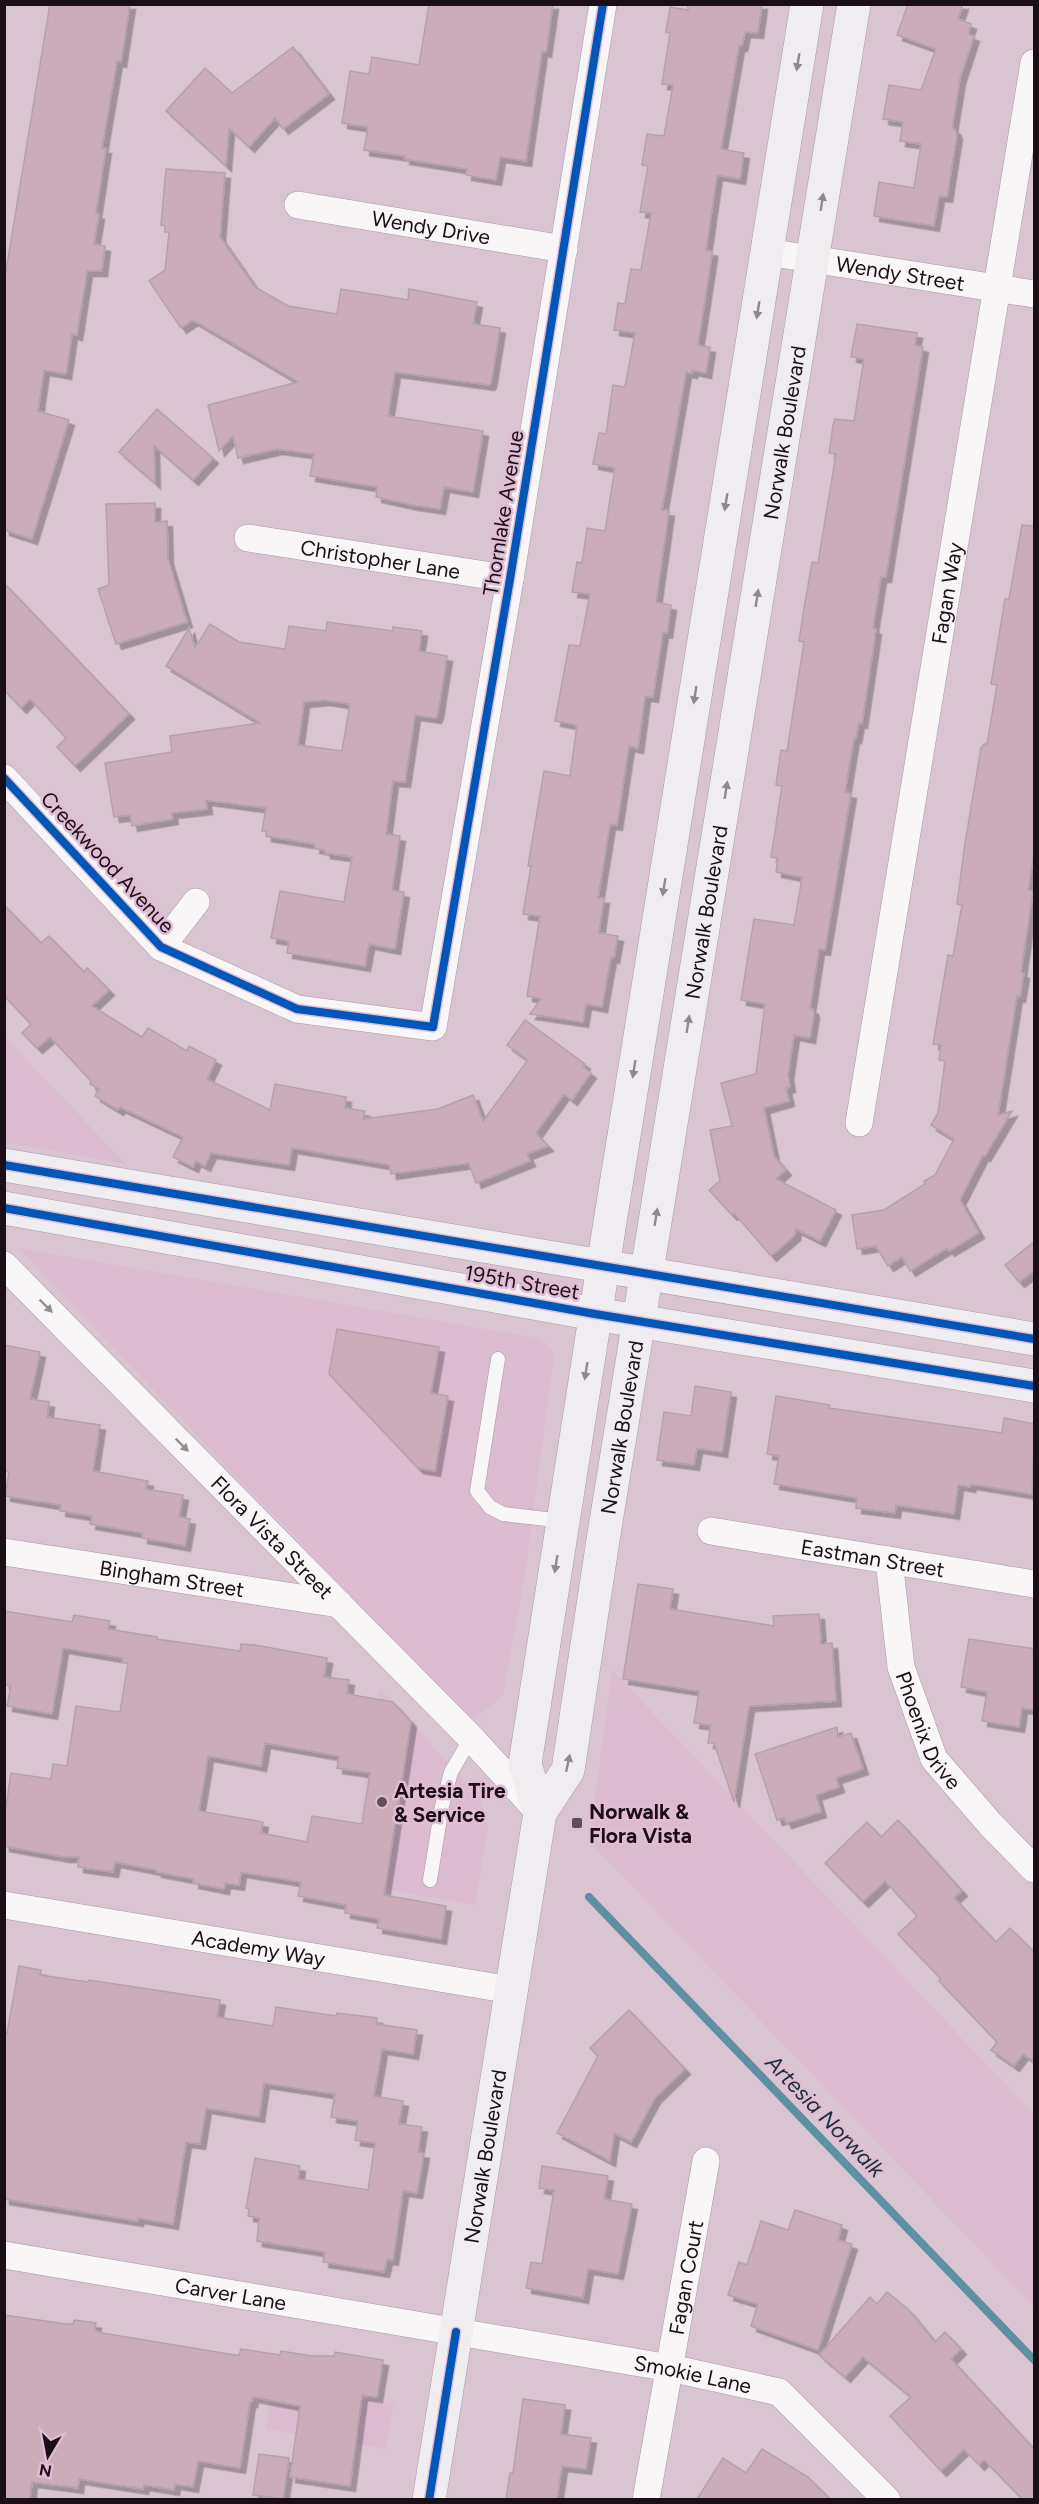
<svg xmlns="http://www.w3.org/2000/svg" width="1039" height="2504" font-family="Figtree,sans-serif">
<defs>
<filter id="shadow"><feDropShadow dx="5.5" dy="5.5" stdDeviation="0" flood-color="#0004"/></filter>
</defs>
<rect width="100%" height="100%" fill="#d9c5d2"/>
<g fill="#dbbbd0">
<path d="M5,1037L126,1164L5,1142Z"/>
<path d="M18,1248L538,1338L546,1342L553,1353V1363L525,1575L503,1696L475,1718L460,1710Z"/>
<path d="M612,1670L1034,2114V2307L589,1841Z"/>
<path d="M379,1687L480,1798L488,1827L475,1905L351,1883Z"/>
<path d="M273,2384L394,2404L386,2449L266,2429Z"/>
</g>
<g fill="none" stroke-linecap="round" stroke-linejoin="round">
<path stroke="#5e90a2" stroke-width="8" d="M589,1897L1034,2360"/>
</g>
<g fill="#cbadba" stroke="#b2a2aa" stroke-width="1.5" fill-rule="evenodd" filter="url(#shadow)">
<path d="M50,4H130L121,62L117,61L102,148H106L96,213L99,214L94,244L105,246L102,271H87L77,335L72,334L66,374L44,370L38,411L69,420L32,539L4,530V283Z"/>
<path d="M429,4H553L546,52L542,51L526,161L500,157L496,180L466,175L467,169L404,159L405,156L364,150L368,127L342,123L350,71L369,74L372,57L419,65Z"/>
<path d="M688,4H762L758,33L745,32L742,46H739L721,149L744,153L740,179L717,175L706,250L712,251V254L698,345L710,347L706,373L692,370V373L686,372L662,510L669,511L656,602L671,605L667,633L663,632L653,697L645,696L638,748L629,746L617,825L610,824L598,898H604L599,933L618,936L614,958L611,957L602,1007L586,1004L583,1022L530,1014L541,999L527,996L540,916L523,914L531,866H528L544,771L570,776L577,725L555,721L569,645L580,646L590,594L572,592L577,562L582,563L587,528L605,531L615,468L593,464L599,433L606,434L613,385L625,387L635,333L614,330L618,303L625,304L631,269L641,270L651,213L640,212L648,166L642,165L647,134L664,136L673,85L662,84L670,33L666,32L670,7L688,10Z"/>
<path d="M908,4H963L958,19L971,24L968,34L974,36L960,79L952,128L955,129L957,134L947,197L939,196L934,226L874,216L879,182L914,188L921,144L900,141L903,122L883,119L889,85L921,90L936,49L897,35Z"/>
<path d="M293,47L329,94L283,129L275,118L249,147L229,128L226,166L166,111L205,68L232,93Z"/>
<path d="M166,169L225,173L220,237L255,287L288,306L337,314L341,289L408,300L409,289L477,302L473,324L500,328L491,383L489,385L395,372L388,416L483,431L473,492L444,487L440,509L413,505L376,497L377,487L310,476L314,454L277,449L238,458L233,436L219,451L208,405L298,382L193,320L181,328L149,281L165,270L169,232H165V226L161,225Z"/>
<path d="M857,324L917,333L915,345L923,347L886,577H881L873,628L876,629L873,650L862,723L859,722L856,738H854L845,792L851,793L825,950L819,949L810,1008L813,1009L814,1013L810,1038L794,1035L788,1075L790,1087L786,1088L789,1101L764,1108L774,1156L786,1170L776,1179L836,1210L820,1241L796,1229L795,1235L771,1256L734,1213L732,1215L709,1190L720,1181L710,1130L732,1126L721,1083L756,1074L765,1004L741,1000L754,919L794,925L802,877L776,872L778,858L771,857L782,786L776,785L781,750L787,751L804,642L799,641L804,608L812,562L818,563L836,454L829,453L833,425L835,419L854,421L864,359L851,357Z"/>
<path d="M157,409L213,458L193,480L154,446L155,483L119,452Z"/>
<path d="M155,503V522L167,521L168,559L187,622L116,644L98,589L109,585L106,504Z"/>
<path d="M1022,525L1035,526V848L1028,890L1033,891L1021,972L1024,973L1020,997L1017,996L998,1115L1012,1111L985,1156L983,1155L960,1200L979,1233L949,1251L947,1248L910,1271L902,1257L888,1266L876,1246L857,1249L852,1215L884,1210L925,1184L924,1181L935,1175L954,1139L931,1125L938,1113L945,1061L939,1060L941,1045L933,1044L948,955L953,956L962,905L957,904L965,843L981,748L984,744H987L997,685L991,684L1005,599H1009Z"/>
<path d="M4,583L129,714L75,766L57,747L66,738L30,699L21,708L4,690Z"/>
<path d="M327,622L393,631V627L422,631L419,651L447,656L438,713L436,718L415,715L405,782L393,781L386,834L400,836L392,890L404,892L395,949L369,944L365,966L287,953L289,941L271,938L280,891L344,902L352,857L325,853V850L314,848L315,844L266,836V831H262L266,808L206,800L207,809L172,813L173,819L132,826L130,815L114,817L105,763L172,752L170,736L260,723L166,666L189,628L195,648L210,624L239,642L285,649L289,626L326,631ZM324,700L350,704L342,751L298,745L304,702Z"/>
<path d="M4,905L41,943L49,936L84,972L87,968L109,990L92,1006L142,1037L148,1028L187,1051L189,1046L216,1060L207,1079L270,1110L275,1084L346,1097L345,1108L365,1111L363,1119L438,1109L473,1095L483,1121L528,1060L507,1045L525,1020L585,1064L583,1067L591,1073L572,1100L564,1094L536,1133L548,1146L527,1154L530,1161L476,1183L469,1163L391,1174L390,1165L292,1148L289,1165L211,1153L205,1166L196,1161L193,1167L173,1157L183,1137L120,1107L118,1110L95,1096L99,1089L90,1084L91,1081L50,1037L37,1048L22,1033L31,1024L4,996Z"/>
<path d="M1035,1241V1270L1019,1282L1005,1265Z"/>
<path d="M337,1329L439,1347L431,1393L448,1396L435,1471L418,1468L329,1374Z"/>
<path d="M4,1345L40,1352L30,1399L49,1402L47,1417L100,1425L93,1471L148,1481L146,1489L183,1495L179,1517L190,1519L185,1546L142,1538L143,1533L90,1524L92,1516L60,1511L61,1505L5,1496L9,1472L4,1471Z"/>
<path d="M695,1386L731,1392L722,1452L697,1448L694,1465L657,1460L664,1412L691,1416Z"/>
<path d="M776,1396L830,1405L829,1408L1002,1433L1004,1418L1035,1424L1032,1494L971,1484L970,1487L958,1485L954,1514L896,1505L895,1513L856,1508L857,1498L774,1484L779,1456L767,1454Z"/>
<path d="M638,1584L673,1589L670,1609L774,1626L773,1616L819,1614L821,1644L832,1643L836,1701L749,1706L734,1802L714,1743H708L711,1725L694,1723L699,1691L623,1679Z"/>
<path d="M4,1611L72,1622L74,1615L110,1621L108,1629L157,1637V1639L240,1651L241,1644L255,1645L327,1658L324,1677L349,1680L347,1694L393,1702L411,1722L384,1895L446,1906L441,1939L377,1928L379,1919L345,1913L346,1905L298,1896L301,1882L241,1872L239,1885L225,1883L224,1889L193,1883L194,1879L156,1872V1870L115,1862L113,1872L78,1867L79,1857H64L4,1846V1820L11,1773L51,1779L53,1764L67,1766L76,1706L120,1712L128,1663L122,1662L123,1658L63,1648L52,1714L7,1706L11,1686L4,1684ZM265,1743L339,1756L337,1768L370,1773L362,1824L312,1816L307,1842L261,1833L263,1822L199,1811L208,1756L261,1766Z"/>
<path d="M969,1639L1035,1649V1710L1022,1708L1019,1727L982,1721L987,1692L961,1687Z"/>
<path d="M837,1727L838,1737L851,1733L863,1769L836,1778L839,1787L816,1795L821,1812L786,1823L784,1818L777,1820L755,1754Z"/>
<path d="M898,1820L962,1891L954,1898L996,1942L1010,1928L1035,1953V2062L1023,2054L1014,2066L991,2050L997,2042L939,1981L941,1979L898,1934L917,1916L885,1881L863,1902L825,1863L867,1822L881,1837Z"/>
<path d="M19,1966L41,1970L40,1975L88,1982L89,1980L220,2000L217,2017L273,2026L276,2007L336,2016L337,2013L377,2018L376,2024L417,2030L413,2054L382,2049L374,2096L403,2101L399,2124L422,2127L418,2152L424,2153L417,2193L403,2191L393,2260L387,2259L384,2272L323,2262L325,2252L257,2241L259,2218L248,2216L249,2209L246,2208L255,2158L300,2166L298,2179L368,2190L375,2143L355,2140L358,2121L331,2117L335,2094L264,2083L259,2117L206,2108L200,2144L186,2142L173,2224L138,2218V2221L4,2199V2033H7Z"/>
<path d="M629,2010L685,2069L655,2098L631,2142L614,2133L610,2161L557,2133L598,2056L590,2048Z"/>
<path d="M542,2166L608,2176L604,2199L632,2204L618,2274L588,2269L583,2298L526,2288L531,2262L542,2264L554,2190L539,2188Z"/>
<path d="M795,2210L842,2225L838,2240L852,2244L818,2350L751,2326L758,2304L728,2295L739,2262L747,2265L761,2221L788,2230Z"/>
<path d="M887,2292L908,2309L935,2342L945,2332L961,2349L951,2359L1035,2450V2499H1022L984,2460L979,2465L964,2449L941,2471L890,2416L911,2397L863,2357L845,2377L819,2355L870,2297L877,2304Z"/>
<path d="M4,2315L66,2324H73L74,2320L96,2323L95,2330L102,2333L235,2355H239L241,2349L280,2355L281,2351L312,2356H334L335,2352L383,2360L377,2397L362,2395L350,2486L290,2477L300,2406L253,2397L252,2402H250L240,2468L198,2461L193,2487L175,2484L174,2490L144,2485L143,2489L79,2479L78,2488L32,2482L30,2499H4Z"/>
<path d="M523,2399L565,2405L561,2434L591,2438L586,2469L562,2466L557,2499H506L510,2473H513Z"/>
<path d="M762,2449L808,2477L830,2499H697L723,2458L746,2473Z"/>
<path d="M259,2454L289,2458L283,2499L253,2495Z"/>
</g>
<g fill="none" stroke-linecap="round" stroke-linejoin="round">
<defs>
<g id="lane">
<path d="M498,1359L477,1491L490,1507L503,1514L563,1521"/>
<path d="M430,1880L442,1806L451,1772L471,1738"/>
</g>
<g id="street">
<path id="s1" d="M298,205L564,249"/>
<path id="s2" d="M767,252L1034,294"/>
<path id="s3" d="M248,538L510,579"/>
<path d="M4,778L161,947L297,1009L433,1027L510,579L603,4"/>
<path d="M161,947L196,902"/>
<path id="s4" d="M859,1123L1034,63"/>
<path id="s5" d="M4,1265L471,1738L539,1812"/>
<path id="s6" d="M711,1531L1034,1584"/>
<path id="s7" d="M4,1552L339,1604"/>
<path id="s8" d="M889,1560L901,1667L934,1759L991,1825L1034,1869"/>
<path id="s9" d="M4,1905L511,1990"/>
<path id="s10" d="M4,2255L670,2368L779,2392L887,2500"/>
<path id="s11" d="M646,2500L706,2161"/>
</g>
<g id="secondary">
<path d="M4,1165L1034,1339"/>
<path d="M4,1208L595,1314L1034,1386"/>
<path d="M540,1813L525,1764L610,1222L807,4"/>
<path id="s12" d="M429,2500L540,1813L568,1770L603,1540L854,4"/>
</g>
</defs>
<use href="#lane" stroke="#a999a3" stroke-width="15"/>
<use href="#street" stroke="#a999a3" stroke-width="28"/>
<use href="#secondary" stroke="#a999a3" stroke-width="34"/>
<use href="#lane" stroke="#f9f6f8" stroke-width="14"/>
<use href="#street" stroke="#f9f6f8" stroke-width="27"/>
<use href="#secondary" stroke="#f0edf1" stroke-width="33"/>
<defs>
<g id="cycleway">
<path d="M4,778L161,947L297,1009L433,1027L510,579L603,4"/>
<path d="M4,1165L1034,1339"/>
<path d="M4,1208L595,1314L1034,1386"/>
<path d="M429,2500L456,2332"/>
</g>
</defs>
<use href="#cycleway" stroke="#e1bdd5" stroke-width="11"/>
<use href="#cycleway" stroke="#0057b8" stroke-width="8"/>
</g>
<defs><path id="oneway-solid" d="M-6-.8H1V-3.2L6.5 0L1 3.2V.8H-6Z" transform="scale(1.5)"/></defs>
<g fill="#90898f">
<use href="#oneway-solid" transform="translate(798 62) rotate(99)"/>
<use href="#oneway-solid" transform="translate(822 202) rotate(-81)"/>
<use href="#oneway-solid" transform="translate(758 310) rotate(99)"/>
<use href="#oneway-solid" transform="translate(726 502) rotate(99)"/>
<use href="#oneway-solid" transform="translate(757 598) rotate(-81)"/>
<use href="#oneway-solid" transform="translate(695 695) rotate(99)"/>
<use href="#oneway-solid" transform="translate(726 790) rotate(-81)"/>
<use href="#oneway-solid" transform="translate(664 887) rotate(99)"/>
<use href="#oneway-solid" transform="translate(688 1024) rotate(-81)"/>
<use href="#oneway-solid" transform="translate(634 1069) rotate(99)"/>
<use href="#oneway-solid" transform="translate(656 1217) rotate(-81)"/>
<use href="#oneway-solid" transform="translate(586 1371) rotate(99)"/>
<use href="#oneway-solid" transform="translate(556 1564) rotate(99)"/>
<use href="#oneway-solid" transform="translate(568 1763) rotate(-78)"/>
</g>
<g fill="#958e93">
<use href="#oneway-solid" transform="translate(46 1306) rotate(45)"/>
<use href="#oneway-solid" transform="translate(182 1445) rotate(45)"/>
</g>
<g fill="#5e4f58" stroke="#e1bdd5" stroke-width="2">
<circle cx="382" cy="1802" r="6"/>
<rect x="571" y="1817" width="12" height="12" rx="3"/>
</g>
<g text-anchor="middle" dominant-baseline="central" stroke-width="5" stroke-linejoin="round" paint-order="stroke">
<g font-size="21" fill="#1b0f17" stroke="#e1bdd5">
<text stroke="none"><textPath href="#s1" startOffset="135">Wendy Drive</textPath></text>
<text stroke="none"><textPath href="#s2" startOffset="135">Wendy Street</textPath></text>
<text stroke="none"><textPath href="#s12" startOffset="2102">Norwalk Boulevard</textPath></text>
<text transform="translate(503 513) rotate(-81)">Thornlake Avenue</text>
<text stroke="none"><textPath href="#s3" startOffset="134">Christopher Lane</textPath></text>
<text stroke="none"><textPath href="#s4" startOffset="537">Fagan Way</textPath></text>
<text transform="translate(108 862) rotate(47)">Creekwood Avenue</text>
<text stroke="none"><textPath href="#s12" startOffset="1616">Norwalk Boulevard</textPath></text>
<text transform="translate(522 1282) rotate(10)">195th Street</text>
<text stroke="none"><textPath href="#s12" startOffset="1094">Norwalk Boulevard</textPath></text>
<text stroke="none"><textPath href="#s5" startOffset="382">Flora Vista Street</textPath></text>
<text stroke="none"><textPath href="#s6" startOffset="164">Eastman Street</textPath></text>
<text stroke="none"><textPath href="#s7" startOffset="170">Bingham Street</textPath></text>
<text stroke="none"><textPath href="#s8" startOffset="177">Phoenix Drive</textPath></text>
<text stroke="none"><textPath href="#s9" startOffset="258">Academy Way</textPath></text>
<text stroke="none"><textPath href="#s12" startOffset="348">Norwalk Boulevard</textPath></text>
<text stroke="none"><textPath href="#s11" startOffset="226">Fagan Court</textPath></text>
<text stroke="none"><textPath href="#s10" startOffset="230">Carver Lane</textPath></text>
<text stroke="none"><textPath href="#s10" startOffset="699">Smokie Lane</textPath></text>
</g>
<g font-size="21" font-weight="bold" fill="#1b0f17" stroke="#e1bdd5" text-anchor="start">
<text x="394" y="1790">Artesia Tire<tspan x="394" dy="24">&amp; Service</tspan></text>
<text x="589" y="1811">Norwalk &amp;<tspan x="589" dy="24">Flora Vista</tspan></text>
</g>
<g font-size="22" font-style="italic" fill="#173037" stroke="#e1bdd5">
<text transform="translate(825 2116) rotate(46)">Artesia Norwalk</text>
</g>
</g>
<rect width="1039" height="2504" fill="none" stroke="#1b0f17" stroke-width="12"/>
<g transform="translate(48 2456) rotate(190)" stroke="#e1bdd5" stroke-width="4.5" paint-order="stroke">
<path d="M0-4.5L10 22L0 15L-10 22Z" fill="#1b0f17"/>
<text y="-9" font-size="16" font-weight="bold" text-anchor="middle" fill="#1b0f17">N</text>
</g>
</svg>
